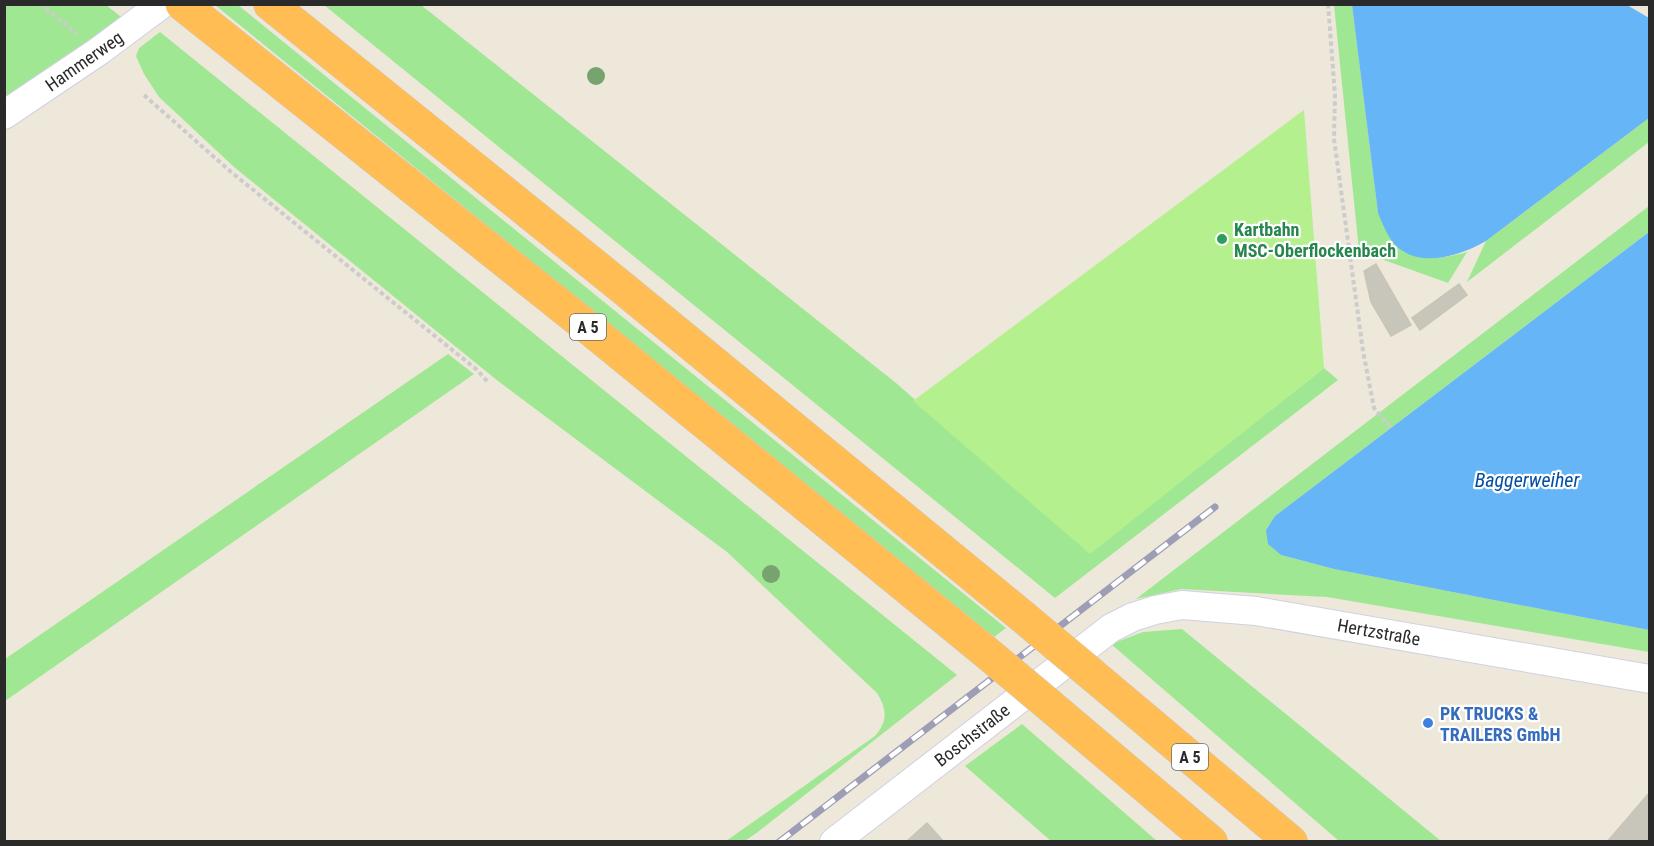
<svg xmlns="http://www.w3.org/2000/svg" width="1654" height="846" font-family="'Roboto Condensed',sans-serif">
<rect width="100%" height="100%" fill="#ede8da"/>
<g fill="#a0e793">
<path d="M5,5H106L125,20L5,110Z"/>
<path d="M215,5H238L1006,628L994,637Z"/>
<path d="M324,5H421L896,383L1090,553L1324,368L1338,380L1055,598Z"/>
<path d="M1334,5H1352L1378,213L1403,252C1427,260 1443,259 1467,252L1448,283L1359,251Z"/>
<path d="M160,32L957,675L759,831L745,841H726L875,736C888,721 887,709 877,693L727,552L498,381L234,167L159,97L144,74L136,56L139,48Z"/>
<path d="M1649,118V142L1467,282L1486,241Z"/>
<path d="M1649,206V232L1275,516L1266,530L1281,555L1334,569L1649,630V652L1327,597L1181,589L1136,599Z"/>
<path d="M448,354L474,374L5,701V659Z"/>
<path d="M1182,629L1441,841H1339L1111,644L1143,632Z"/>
<path d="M1022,724L1157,841H1051L965,766Z"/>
</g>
<path fill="#b4f08e" d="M1304,110L1324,368L1090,554L913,401Z"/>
<g fill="#66b5f6">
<path d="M1352,5H1627L1649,18V118L1486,241C1456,258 1409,272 1388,235C1384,228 1381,220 1378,213Z"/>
<path d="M1649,232V630L1334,569L1281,555L1268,544L1266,530L1275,516Z"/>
</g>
<g fill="#c8c5ba" stroke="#c8c5b4" stroke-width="1.5">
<path d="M1376,264L1411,325L1391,336L1371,302L1364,271Z"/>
<path d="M1459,284L1467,295L1420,330L1412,318Z"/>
<path d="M1650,792V842H1607Z"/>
<path d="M927,823L944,842H906Z"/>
</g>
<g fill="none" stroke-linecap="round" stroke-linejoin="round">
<defs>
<g id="minor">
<path d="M4,115L99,51L162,4"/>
<path d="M834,842L1111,628L1133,617L1155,610L1182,605L1256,611L1650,679"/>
</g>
<g id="highway">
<path d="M182,4L590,329L981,648"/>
<path d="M270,4L619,285L1022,616"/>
<path d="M1089,672L1291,842"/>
<path d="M1048,704L1211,842"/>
</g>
</defs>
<use href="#minor" stroke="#d0d0e4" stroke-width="30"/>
<use href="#highway" stroke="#ccc" stroke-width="34"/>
<g stroke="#ccc" stroke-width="4" stroke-dasharray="4.5 3" stroke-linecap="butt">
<path d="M40,4L77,34"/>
<path d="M1328,4L1335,95L1334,139L1363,351L1374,408L1391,428"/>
<path d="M144,95L231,172L476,369L488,382"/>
</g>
<use href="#minor" stroke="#fff" stroke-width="28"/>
<use href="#highway" stroke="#ffbd53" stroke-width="33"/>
<defs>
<path id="rail" d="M779,842L1215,507"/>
</defs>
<use href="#rail" stroke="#9e9db6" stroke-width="7"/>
<use href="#rail" stroke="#fff" stroke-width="4.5" stroke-dasharray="14" stroke-linecap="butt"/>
<defs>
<g id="highway-bridge">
<path d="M1022,616L1089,672"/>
<path d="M981,648L1048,704"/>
</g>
</defs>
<use href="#highway-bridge" stroke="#ccc" stroke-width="34" stroke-linecap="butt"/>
<use href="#highway-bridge" stroke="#ffbd53" stroke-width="33"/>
</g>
<g fill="#77a36e">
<circle cx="596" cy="76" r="9"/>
<circle cx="771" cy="574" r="9"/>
</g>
<circle fill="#2e9e5b" stroke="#fff" stroke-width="2" cx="1222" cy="239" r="6"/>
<circle fill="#3f7fe0" stroke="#fff" stroke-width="2" cx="1428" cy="723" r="6"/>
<g text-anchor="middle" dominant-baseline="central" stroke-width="4.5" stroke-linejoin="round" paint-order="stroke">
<g fill="#fff" stroke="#6a6a6a" stroke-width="1.5">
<rect x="570" y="314" width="36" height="26" rx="4.5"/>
<rect x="1172" y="744" width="36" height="26" rx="4.5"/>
</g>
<g font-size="16" font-weight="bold" fill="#2a2a2a">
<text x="588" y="327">A 5</text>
<text x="1190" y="757">A 5</text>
</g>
<g font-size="18" fill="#2a2a2a" stroke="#fff">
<text transform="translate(84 61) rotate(-35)">Hammerweg</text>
<text transform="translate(1379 632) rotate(10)">Hertzstraße</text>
<text transform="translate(972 735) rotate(-38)">Boschstraße</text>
</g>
<g font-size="18" font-weight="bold" fill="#27864d" stroke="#fff" text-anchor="start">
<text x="1234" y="229">Kartbahn<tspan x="1234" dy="21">MSC-Oberflockenbach</tspan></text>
</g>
<g font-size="18" font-weight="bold" fill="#366cbe" stroke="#fff" text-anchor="start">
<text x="1440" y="713">PK TRUCKS &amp;<tspan x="1440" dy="21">TRAILERS GmbH</tspan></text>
</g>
<g font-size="20" font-style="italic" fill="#044fa3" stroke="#fff">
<text x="1527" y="480">Baggerweiher</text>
</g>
</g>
<rect width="1654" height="846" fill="none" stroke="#2a2a2a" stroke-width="12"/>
</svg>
